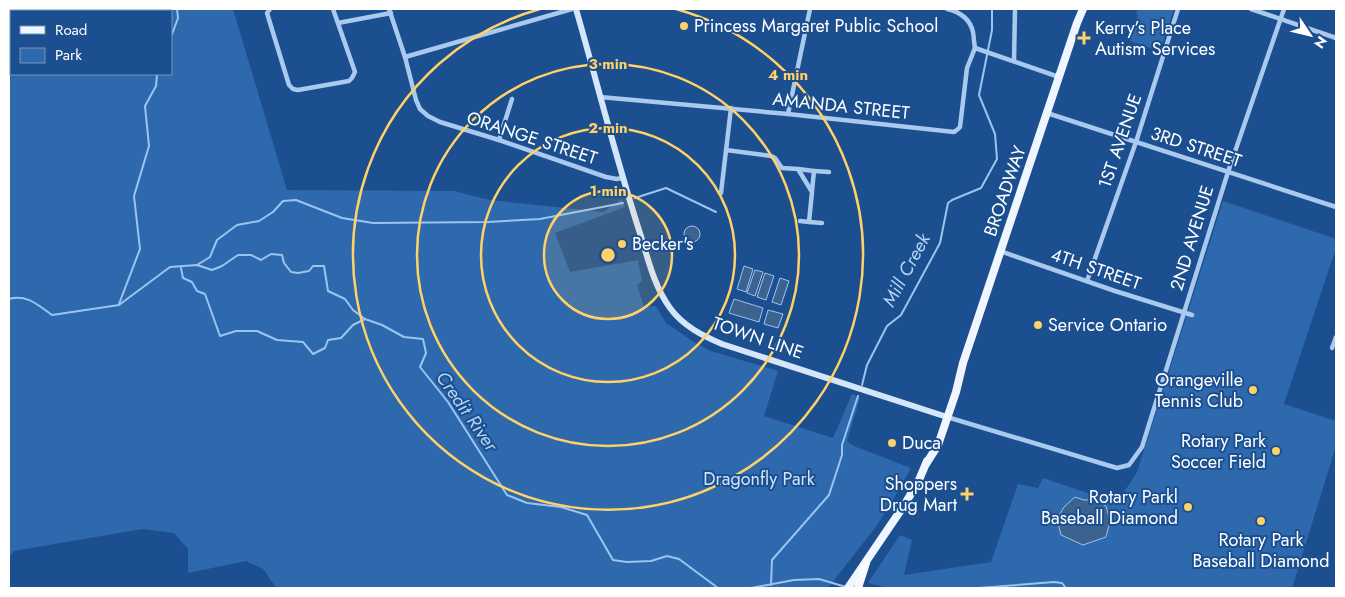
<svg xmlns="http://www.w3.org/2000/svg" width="1345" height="597" font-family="Jost,sans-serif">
<rect width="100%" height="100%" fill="#1b4f8f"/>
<g fill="#2e69ad" fill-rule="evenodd">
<path d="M16,9H233L287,190L454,191L490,200L603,212L622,199L625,207L555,233L570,272L638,260L642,281L637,285L644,307L656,306L666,323L694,342L711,351L778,371L764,416L833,438L852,394L860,398L847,441L854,446L911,468L894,498L878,524L828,588H279L275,586L263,569L246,561L188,573V549L174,533L142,529L14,551L9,557V12ZM11,11H171V74H11Z"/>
<path d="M1138,9H1174L1160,51L1130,41L1138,15L1136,13Z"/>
<path d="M1223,201L1336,239V248L1284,404L1336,421V446L1292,588H888L868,583L900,535L912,540L904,575L991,562L1018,484L1038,488L1043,478L1088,493L1121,497L1137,472ZM1075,497L1084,500H1093L1061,535Z"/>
</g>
<g fill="#3c6290" stroke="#9cc4f0">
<circle cx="692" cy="234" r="8"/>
<path d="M744,266L753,269L746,292L737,289Z"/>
<path d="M755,270L763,272L755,296L747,293Z"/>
<path d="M765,273L774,276L766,300L757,297Z"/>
<path d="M780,278L789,281L781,305L772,302Z"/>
<path d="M734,299L763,308L759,322L729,313Z"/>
<path d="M768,310L783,314L778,328L764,324Z"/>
<path d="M1075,497L1084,500H1093L1106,506L1110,521L1106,537L1083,545L1061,535L1057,519L1064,507Z"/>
</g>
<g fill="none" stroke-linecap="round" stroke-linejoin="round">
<g stroke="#9cc4f0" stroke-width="2">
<path d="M171,37L178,18L177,9"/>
<path d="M635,198L666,188L716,212"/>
<path d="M197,265L210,257L217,240L237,225L259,221L273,212L283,201L296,200L342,218L373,223L488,222L540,219L623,203"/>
<path d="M181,268L183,278L192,282L197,291L205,294L220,336L236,331H257L277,340L303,342L313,354L325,348L328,340L341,338L353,325L365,319"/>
<path d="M9,299C27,294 38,305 52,315L119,305L170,267L197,265L212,270L222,266L238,255H251L261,260L271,254L282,255L284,263L291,272L298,273L309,271L313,266H324L328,291L345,299L353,310L365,319L382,325L404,337L423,339L426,353L420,367L448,402L507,495L527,503L561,507L587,515L613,560L627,562L651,561L667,556L679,559L718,588"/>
<path d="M119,304L140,249L134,196L149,146L145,106L156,86L157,74"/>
<path d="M862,385L867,365L887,326L901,315L940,243L948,203L952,200L981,188L997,159L995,134L979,95L992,30V9"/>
<path d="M771,585L772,560L829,495L842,455V445L858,396"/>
<path d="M751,588L794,580L819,579L846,587"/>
<path d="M979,588L1054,582L1062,583L1066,588"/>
</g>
<g stroke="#a9c9ee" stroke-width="4.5">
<path d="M270,9L267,13L289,85L293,89L298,90L349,81L352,78L355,72L333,9"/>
<path d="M389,9L405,57L416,100L420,109L428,116L440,122L499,140L606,177L617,179L622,178"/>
<path d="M947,9C960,12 970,19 973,32C974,38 974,43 975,48"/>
<path d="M1251,9L1336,38"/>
<path d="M338,23L391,13"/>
<path d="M975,48L1059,77"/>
<path d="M405,57L572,9"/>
<path d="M1014,61L1015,9"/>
<path d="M600,97L788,114L954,132L958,129L960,127L967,68L975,48"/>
<path d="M1047,113L1336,207"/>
<path d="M788,114L810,9"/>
<path d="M499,140L512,99"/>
<path d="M726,150L771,156L775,158L782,168L798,169L812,192L809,222L800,221"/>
<path d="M798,169L814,171L812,191"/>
<path d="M814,171L829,172"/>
<path d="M721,193L731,108"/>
<path d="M809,222L822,223"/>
<path d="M1000,251L1115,291L1192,315"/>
<path d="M1087,281L1136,142L1178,9"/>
<path d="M1332,348L1336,337"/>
<path d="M947,417L1117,468L1129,465L1142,447L1228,172L1284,9"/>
</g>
<path stroke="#d6e6fa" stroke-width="6" d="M576,9C597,82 615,155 638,227C647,254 653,285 670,308C683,326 703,336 722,344L947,417"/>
<g stroke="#f0f6ff" stroke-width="8">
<path d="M926,464L938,445L956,392L963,363L1077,23L1083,9"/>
<path d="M848,588L905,504L919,480L927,461"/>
</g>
<path stroke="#f8faff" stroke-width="8" d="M858,588L866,563"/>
</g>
<circle cx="608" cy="255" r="64" fill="#ffd166" fill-opacity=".12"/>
<g fill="none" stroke="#ffd166" stroke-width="2.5">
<circle cx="608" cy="255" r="64"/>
<circle cx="608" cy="255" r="127"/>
<circle cx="608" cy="255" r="191"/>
<path d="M676 9A255 255 0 1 1 540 9"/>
</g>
<g fill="#ffd166" stroke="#1b4f8f" stroke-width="2">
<circle cx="684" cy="26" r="5"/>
<path d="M1081.5 30.5h5v5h5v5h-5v5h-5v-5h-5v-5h5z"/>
<circle cx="622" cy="244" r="5"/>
<circle cx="1038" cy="325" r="5"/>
<circle cx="1253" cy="390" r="5"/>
<circle cx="892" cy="443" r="5"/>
<circle cx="1276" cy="451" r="5"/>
<path d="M964.5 486.5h5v5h5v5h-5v5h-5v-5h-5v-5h5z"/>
<circle cx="1188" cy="507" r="5"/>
<circle cx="1261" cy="521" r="5"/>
</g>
<g text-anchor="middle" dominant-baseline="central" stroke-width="4" stroke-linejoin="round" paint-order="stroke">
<g font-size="18" fill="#fff" stroke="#1b4f8f" text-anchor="start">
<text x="694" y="26">Princess Margaret Public School</text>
<text x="1095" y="28">Kerry’s Place<tspan x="1095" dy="21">Autism Services</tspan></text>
<text x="632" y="244">Becker's</text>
<text x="1048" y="325">Service Ontario</text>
<text x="1243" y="380" text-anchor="end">Orangeville<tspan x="1243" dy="21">Tennis Club</tspan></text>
<text x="1266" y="441" text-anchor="end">Rotary Park<tspan x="1266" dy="21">Soccer Field</tspan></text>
<text x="902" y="443">Duca</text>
<text x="957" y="484" text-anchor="end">Shoppers<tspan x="957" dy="21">Drug Mart</tspan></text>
<text x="1178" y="497" text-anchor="end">Rotary Parkl<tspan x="1178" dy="21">Baseball Diamond</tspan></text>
<text x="1261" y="540" text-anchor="middle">Rotary Park<tspan x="1261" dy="21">Baseball Diamond</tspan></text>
</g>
<g font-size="18" fill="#fff" stroke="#1b4f8f">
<text transform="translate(841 106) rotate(6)">AMANDA STREET</text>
<text transform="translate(532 138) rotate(18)">ORANGE STREET</text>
<text transform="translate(1120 141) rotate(-71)">1ST AVENUE</text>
<text transform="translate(1196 147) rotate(18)">3RD STREET</text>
<text transform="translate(1005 191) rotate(-71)">BROADWAY</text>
<text transform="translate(1192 238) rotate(-73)">2ND AVENUE</text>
<text transform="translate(1096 269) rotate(19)">4TH STREET</text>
<text transform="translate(758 338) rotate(19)">TOWN LINE</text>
</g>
<g font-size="18" fill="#cfe3fa" stroke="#1b4f8f">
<text x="759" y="479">Dragonfly Park</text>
</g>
<g font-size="19" font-style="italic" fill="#b5d3f5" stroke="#1b4f8f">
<text transform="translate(906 270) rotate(-62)">Mill Creek</text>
<text transform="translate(467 411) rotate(55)">Credit River</text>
</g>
</g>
<circle cx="608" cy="255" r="8" fill="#ffd166" stroke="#1b4f8f" stroke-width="2.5"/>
<g font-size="15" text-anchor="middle" font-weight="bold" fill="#ffd166" stroke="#1b4f8f" stroke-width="4" stroke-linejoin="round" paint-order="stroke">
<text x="608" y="69">3 min</text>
<text x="788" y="80">4 min</text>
<text x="608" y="133">2 min</text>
<text x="608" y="196">1 min</text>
</g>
<rect width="1345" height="597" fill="none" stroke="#ffffff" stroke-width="20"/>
<rect x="10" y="10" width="162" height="65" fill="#1b4f8f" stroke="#7695bc"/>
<rect x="20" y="26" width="25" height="8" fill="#f0f6ff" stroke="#7695bc"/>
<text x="55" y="35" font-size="15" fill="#ffffff">Road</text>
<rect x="20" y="48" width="25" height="15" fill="#2e69ad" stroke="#7695bc"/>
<text x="55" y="60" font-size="15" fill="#ffffff">Park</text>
<g transform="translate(1310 35) rotate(125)" stroke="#1b4f8f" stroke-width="4" paint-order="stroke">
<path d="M0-4L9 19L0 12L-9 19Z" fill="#ffffff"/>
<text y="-8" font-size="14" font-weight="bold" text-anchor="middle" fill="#ffffff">N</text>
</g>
</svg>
